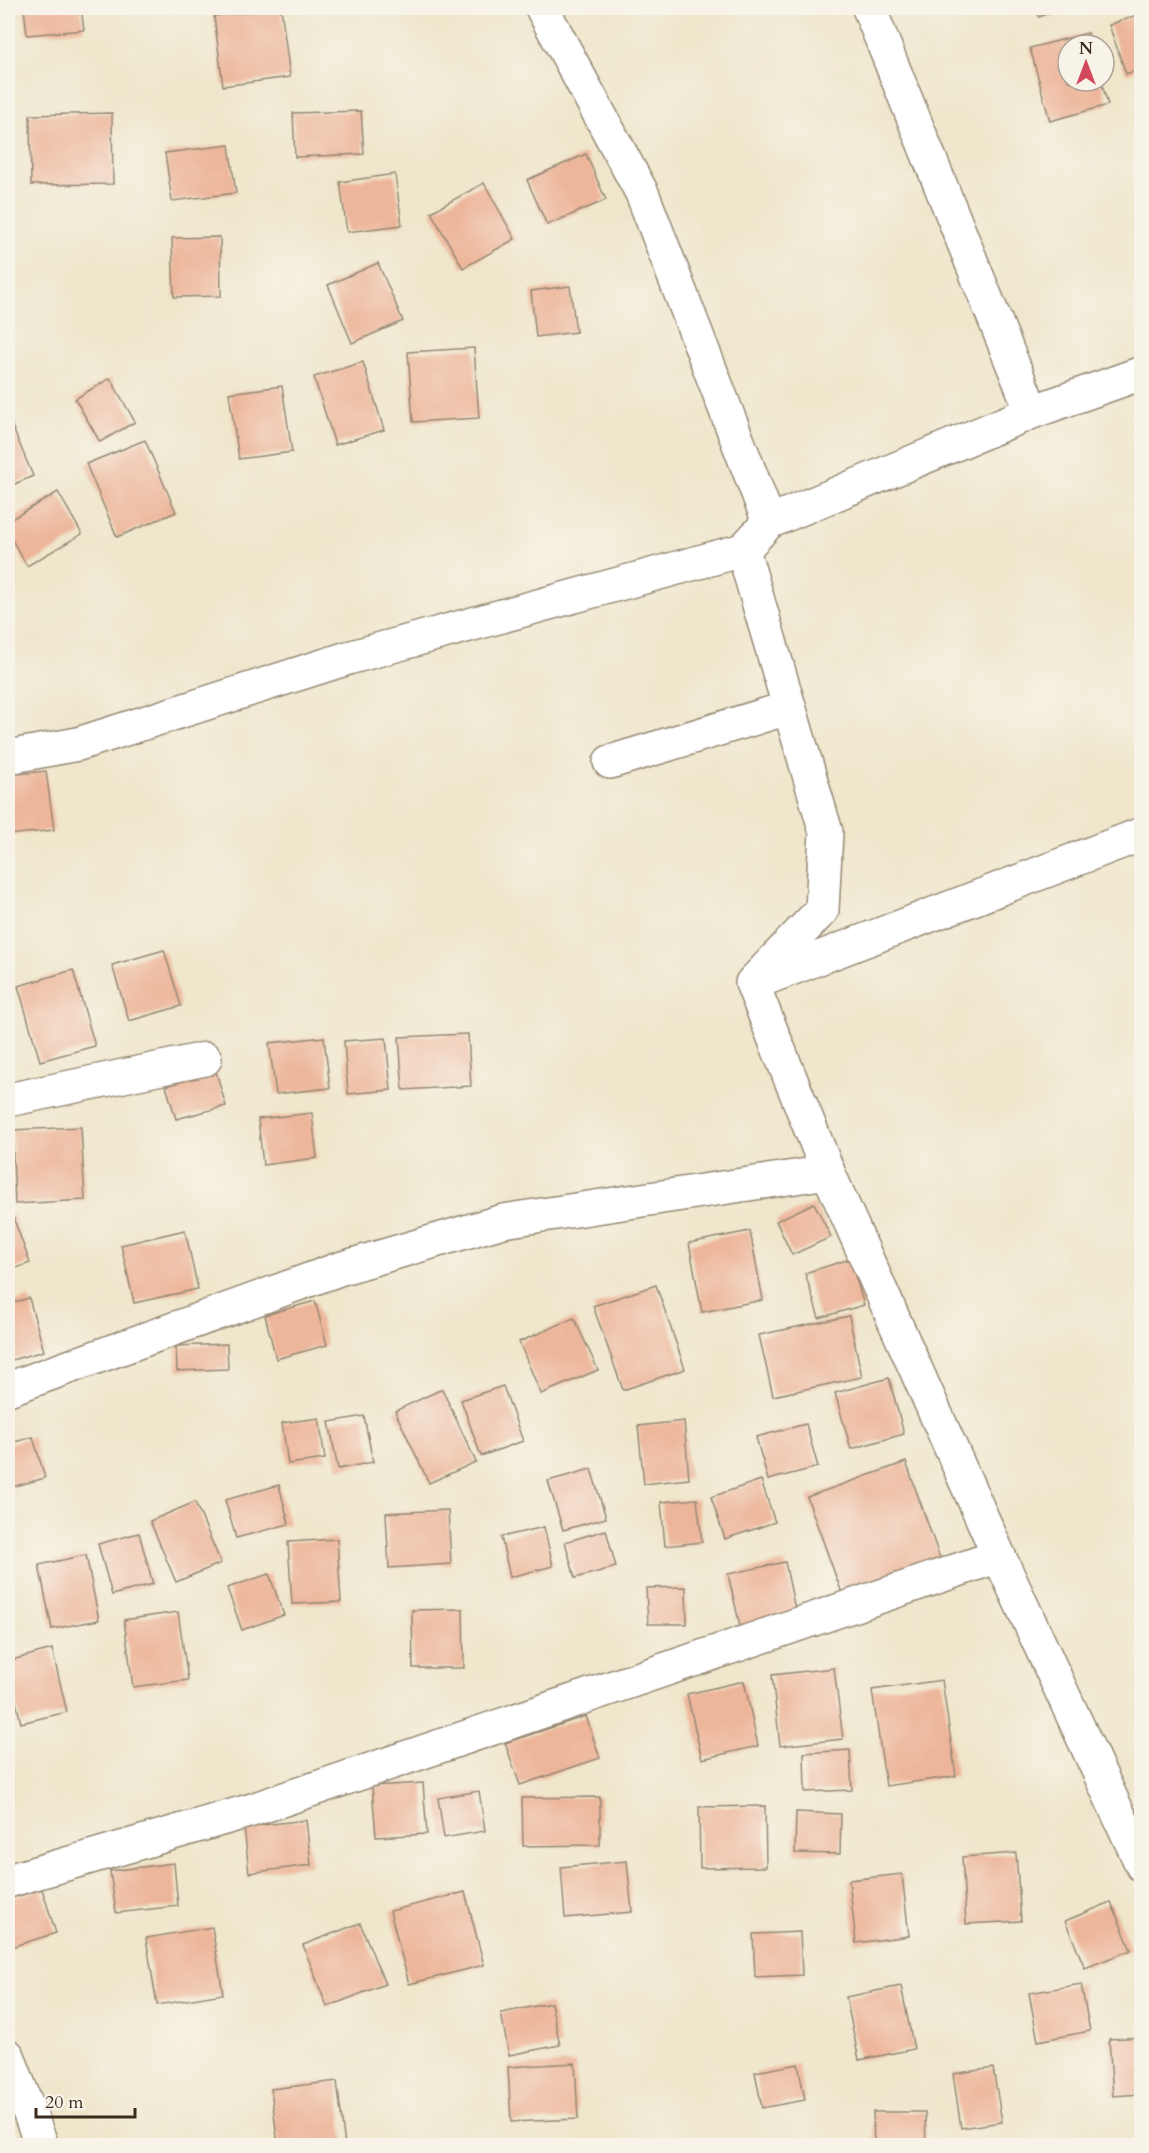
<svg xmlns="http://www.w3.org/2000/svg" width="1149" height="2153" font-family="Cardo,serif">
<rect width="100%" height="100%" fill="#f7f3e8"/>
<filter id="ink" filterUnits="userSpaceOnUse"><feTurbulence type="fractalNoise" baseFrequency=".0167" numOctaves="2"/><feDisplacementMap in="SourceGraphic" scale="12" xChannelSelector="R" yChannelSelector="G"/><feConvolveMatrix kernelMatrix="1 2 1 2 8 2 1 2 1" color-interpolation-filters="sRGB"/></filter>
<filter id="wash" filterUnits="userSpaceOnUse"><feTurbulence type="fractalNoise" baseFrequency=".008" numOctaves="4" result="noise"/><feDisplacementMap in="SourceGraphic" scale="24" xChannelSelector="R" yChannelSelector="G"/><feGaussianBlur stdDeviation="1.35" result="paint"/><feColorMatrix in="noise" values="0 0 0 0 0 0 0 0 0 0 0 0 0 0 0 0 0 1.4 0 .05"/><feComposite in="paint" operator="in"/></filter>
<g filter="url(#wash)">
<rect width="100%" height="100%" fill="#efe6cb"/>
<g id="blocks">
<g fill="#edb59a">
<path d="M24,8H81L84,30L27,35Z"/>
<path d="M281,8L290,77L223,86L214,16Z"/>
<path d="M1034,8H1061L1039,17Z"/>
<path d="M1142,13V68L1126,74L1109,25Z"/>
<path d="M1088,33L1092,45H1068V81H1101L1108,105L1050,121L1030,48Z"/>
<path d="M361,111L364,154L295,157L293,113Z"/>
<path d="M112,113L113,184L31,185L30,115Z"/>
<path d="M229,145L236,193L172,201L165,153Z"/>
<path d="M586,154L606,200L547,225L527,180Z"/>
<path d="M395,174L402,225L347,232L340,182Z"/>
<path d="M484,183L515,239L463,268L431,212Z"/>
<path d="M220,237L221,296L174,297L172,238Z"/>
<path d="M378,263L403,321L352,343L328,285Z"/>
<path d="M570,286L576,332L536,337L531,291Z"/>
<path d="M474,348L479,418L413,422L408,352Z"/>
<path d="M363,362L384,430L335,445L314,377Z"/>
<path d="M110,378L135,422L100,442L75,399Z"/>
<path d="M282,386L292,452L239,459L229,393Z"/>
<path d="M12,426L33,476L8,487V428Z"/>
<path d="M145,440L176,512L117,537L86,464Z"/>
<path d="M58,492L82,534L27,566L8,533V521Z"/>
<path d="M46,771L54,830L8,835V775Z"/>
<path d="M164,950L181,1006L129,1021L112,965Z"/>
<path d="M73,970L95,1046L40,1061L18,986Z"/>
<path d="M468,1034L471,1086L403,1090L399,1037Z"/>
<path d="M324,1037L330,1088L276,1094L269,1043Z"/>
<path d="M386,1038L391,1090L348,1094L344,1041Z"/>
<path d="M216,1072L226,1106L176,1119L166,1086Z"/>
<path d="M312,1113L317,1158L263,1165L258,1119Z"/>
<path d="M81,1127L85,1200L15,1204L12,1130Z"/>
<path d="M814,1203L831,1237L792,1255L776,1221Z"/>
<path d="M12,1214L30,1263L8,1271V1216Z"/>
<path d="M185,1230L198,1289L134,1303L121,1245Z"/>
<path d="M750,1231L763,1300L702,1312L689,1243Z"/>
<path d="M850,1259L864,1305L819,1318L805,1273Z"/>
<path d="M656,1285L685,1369L623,1390L593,1306Z"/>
<path d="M29,1298L44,1351L8,1361V1304Z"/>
<path d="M315,1301L327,1345L276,1359L265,1315Z"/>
<path d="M849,1316L862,1377L773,1396L759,1335Z"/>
<path d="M574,1318L598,1370L541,1394L519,1342Z"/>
<path d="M227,1344L228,1369L177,1371L176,1346Z"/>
<path d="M889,1378L904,1434L851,1449L835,1393Z"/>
<path d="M503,1386L523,1441L481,1456L461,1400Z"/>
<path d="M442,1389L476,1462L429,1483L395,1411Z"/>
<path d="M364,1416L373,1462L338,1469L329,1422Z"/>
<path d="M319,1418L325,1459L288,1464L282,1423Z"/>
<path d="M684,1421L689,1479L644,1484L638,1426Z"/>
<path d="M806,1424L818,1467L768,1480L756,1437Z"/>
<path d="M33,1437L45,1478L8,1488V1444Z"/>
<path d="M906,1462L941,1561L843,1596L807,1497Z"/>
<path d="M591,1469L606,1518L563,1530L548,1481Z"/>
<path d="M761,1480L775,1522L725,1539L711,1497Z"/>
<path d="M279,1485L289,1524L236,1538L225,1500Z"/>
<path d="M697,1499L702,1542L665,1546L661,1502Z"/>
<path d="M195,1502L221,1563L176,1582L150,1521Z"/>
<path d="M448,1510L451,1564L389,1568L386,1513Z"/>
<path d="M544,1527L553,1566L510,1577L501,1537Z"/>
<path d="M606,1530L616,1567L575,1578L565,1542Z"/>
<path d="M139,1533L153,1584L112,1595L98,1544Z"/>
<path d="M337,1539L341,1602L292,1604L288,1542Z"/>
<path d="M86,1555L99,1620L52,1629L39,1565Z"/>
<path d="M785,1562L796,1614L740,1626L728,1574Z"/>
<path d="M269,1574L284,1615L242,1630L227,1588Z"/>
<path d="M686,1587L687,1624H648L646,1588Z"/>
<path d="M463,1609L464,1668H413L412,1610Z"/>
<path d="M178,1612L188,1680L133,1687L124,1620Z"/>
<path d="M52,1649L67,1712L21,1723L8,1669V1661Z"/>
<path d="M834,1668L843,1739L780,1746L772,1675Z"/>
<path d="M942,1680L956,1776L886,1786L872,1690Z"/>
<path d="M744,1681L758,1746L702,1759L687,1694Z"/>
<path d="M586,1716L600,1758L520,1785L505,1743Z"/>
<path d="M850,1750L852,1790L805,1792L804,1753Z"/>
<path d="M423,1783L427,1834L376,1837L372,1786Z"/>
<path d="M479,1791L485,1831L444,1838L438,1798Z"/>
<path d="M600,1797V1845L523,1846L522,1798Z"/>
<path d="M765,1806L766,1867L700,1868L699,1807Z"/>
<path d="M796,1812L841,1814L840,1854L795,1853Z"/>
<path d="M306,1820L311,1865L249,1873L244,1827Z"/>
<path d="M1016,1853L1021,1921L966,1924L962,1857Z"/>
<path d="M627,1861L632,1912L565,1918L561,1867Z"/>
<path d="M174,1863L178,1906L116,1913L110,1871Z"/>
<path d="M902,1874L909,1936L856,1943L849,1880Z"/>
<path d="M42,1889L56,1933L8,1948V1899Z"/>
<path d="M465,1892L484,1965L409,1984L390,1911Z"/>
<path d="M1111,1902L1131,1950L1085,1968L1065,1921Z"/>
<path d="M360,1923L385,1984L327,2007L303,1945Z"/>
<path d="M212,1927L223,1994L157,2005L146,1938Z"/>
<path d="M800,1932L802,1975L755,1977L753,1934Z"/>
<path d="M1081,1984L1090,2031L1038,2041L1029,1993Z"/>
<path d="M901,1986L914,2049L859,2060L846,1997Z"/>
<path d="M551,2003L560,2045L509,2055L501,2013Z"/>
<path d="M1142,2037V2094L1113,2096L1109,2039Z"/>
<path d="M575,2063L578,2119L511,2122L508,2067Z"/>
<path d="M798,2064L805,2100L762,2108L755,2072Z"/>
<path d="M993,2068L1002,2122L961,2128L953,2074Z"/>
<path d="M337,2081L345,2146H278L271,2089Z"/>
<path d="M873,2112H925L926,2146H874Z"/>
</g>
</g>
</g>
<g filter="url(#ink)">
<use href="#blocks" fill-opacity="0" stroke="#958874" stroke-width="1.5"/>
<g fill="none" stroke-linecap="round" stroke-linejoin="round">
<defs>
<g id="minor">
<path d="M542,8L642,193L769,522"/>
<path d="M869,8L1032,412L769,522L743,550L826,832L822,910L752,983L828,1172L999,1556L1142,1865"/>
<path d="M1032,412L1142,373"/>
<path d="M8,757L78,744L348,658L743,550"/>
<path d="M610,762L788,708"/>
<path d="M759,981L1142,834"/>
<path d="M8,1100L205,1059"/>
<path d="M8,1389L339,1269L503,1221L828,1172"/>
<path d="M8,1881L252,1810L999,1556"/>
</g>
<path id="secondary" d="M8,2056L42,2146"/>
</defs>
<use href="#minor" stroke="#958874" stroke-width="36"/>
<use href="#secondary" stroke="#958874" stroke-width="36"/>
<use href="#minor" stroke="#fff" stroke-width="33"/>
<use href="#secondary" stroke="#fff" stroke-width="33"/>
</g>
</g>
<rect width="1149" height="2153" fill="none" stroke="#f7f3e8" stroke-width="30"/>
<g transform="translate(1086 63)"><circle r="28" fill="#f7f3e8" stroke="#aca397" stroke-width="1.5"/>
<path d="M0-4.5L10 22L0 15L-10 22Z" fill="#d1495b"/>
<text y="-9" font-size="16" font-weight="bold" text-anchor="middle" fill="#3b2a1e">N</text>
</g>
<path d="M36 2108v9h99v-9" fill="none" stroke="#3b2a1e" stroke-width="3"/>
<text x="45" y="2108" font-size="18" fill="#3b2a1e" stroke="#f7f3e8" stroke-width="4.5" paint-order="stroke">20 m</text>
</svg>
